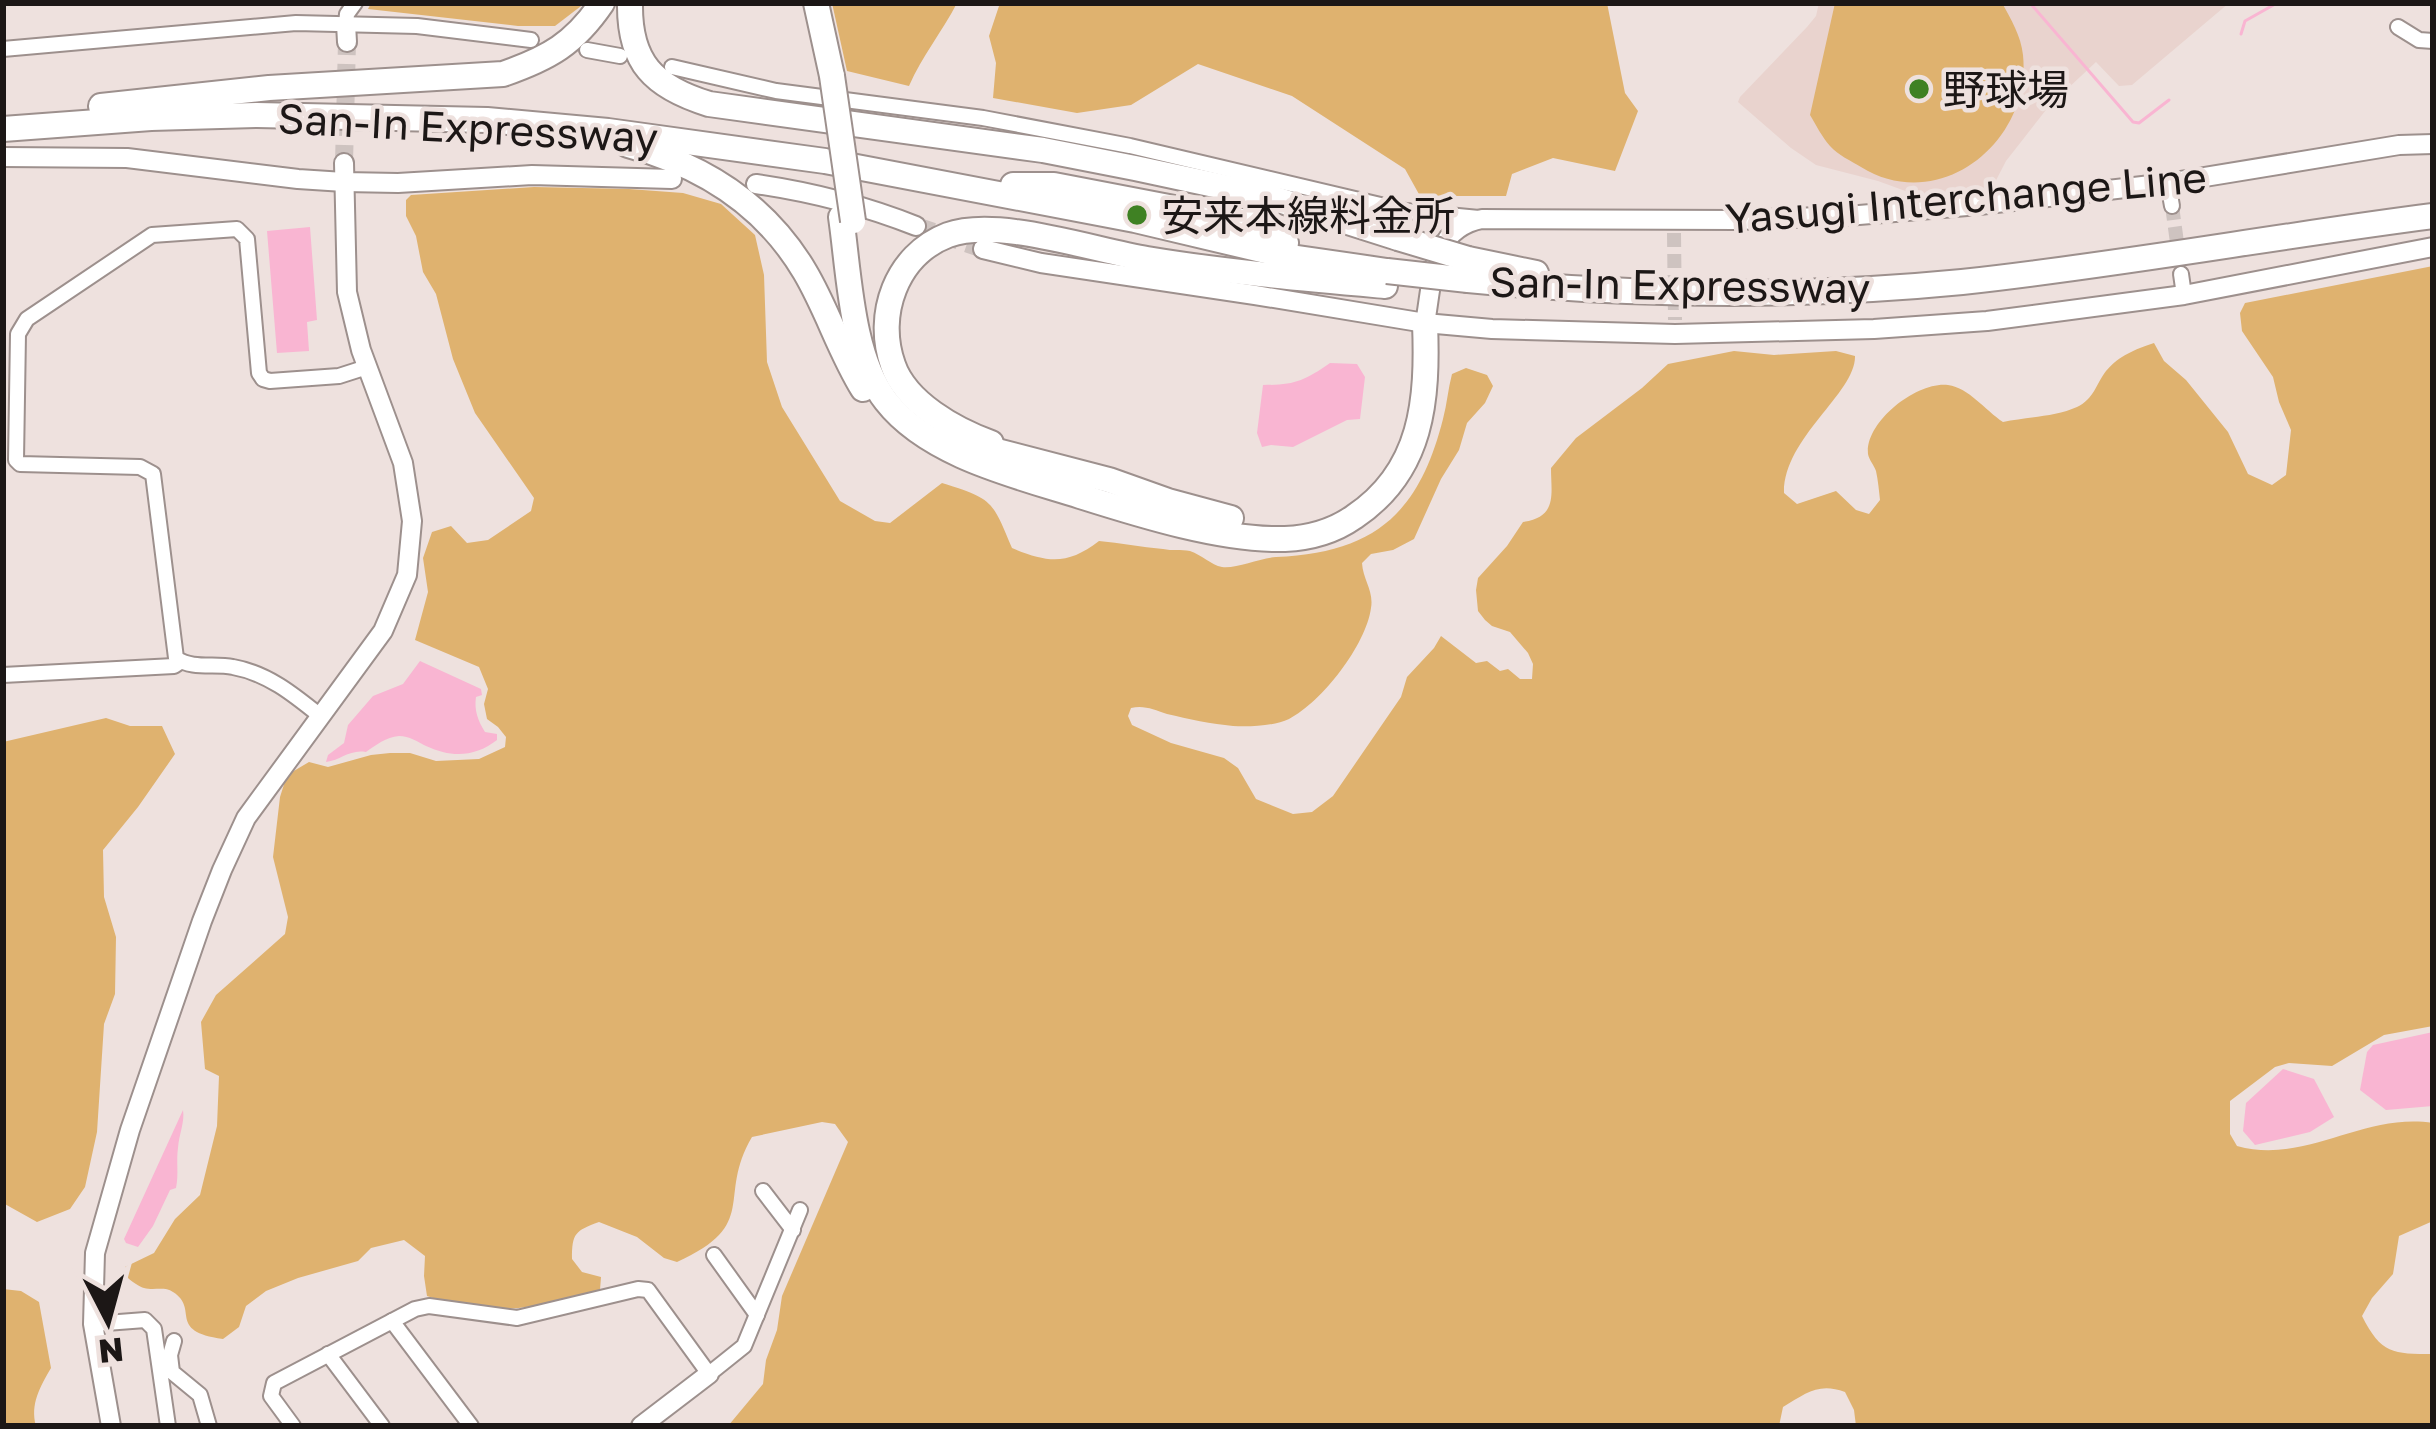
<svg xmlns="http://www.w3.org/2000/svg" width="2436" height="1429" font-family="'Golos Text','Noto Sans JP',sans-serif">
<rect width="100%" height="100%" fill="#eee1de"/>
<path fill="#e9d3ce" d="M1819,3H2229L2132,85L2119,86L2096,62L2049,106L2006,161L1991,190L1919,196L1878,181L1816,165L1791,148L1738,102L1740,97L1807,27L1816,16Z"/>
<g fill="#dfb26f">
<path d="M371,3H585L555,26H518L368,9Z"/>
<path d="M832,3H957C942,32 922,56 909,86L847,71Z"/>
<path d="M1000,3H1607L1625,93L1638,111L1615,171L1553,158L1512,174L1506,196H1420L1405,169L1292,96L1198,64L1131,105L1077,113L993,98L996,63L989,36Z"/>
<path d="M1835,3H2002C2011,19 2021,36 2023,55C2032,141 1940,216 1861,167C1851,161 1838,155 1830,146C1822,137 1816,125 1810,115Z"/>
<path d="M534,187L629,189L683,193L721,204L755,235L764,275L767,362L782,407L840,501L875,521L890,523L942,483C994,499 992,501 1012,548C1048,563 1068,565 1099,541C1120,543 1141,547 1163,549C1172,551 1181,549 1190,551C1202,555 1211,565 1222,567C1236,569 1259,558 1276,557C1374,553 1419,514 1443,419C1447,404 1448,389 1452,374L1466,368L1487,375L1493,386L1485,403L1467,423L1459,450L1441,479L1414,539L1393,550L1371,554L1362,563C1363,580 1374,591 1371,608C1366,645 1322,702 1289,719C1274,726 1249,727 1233,726C1212,724 1188,719 1167,714C1154,710 1145,705 1131,708L1128,716L1132,725L1171,743L1224,758L1238,768L1256,799L1293,814L1312,812L1333,796L1401,697L1407,677L1434,648L1441,636L1476,663L1487,661L1500,671L1508,669L1520,679H1532L1533,664L1528,653L1510,632L1492,626L1485,620L1478,611L1476,590L1478,578L1507,546L1523,522C1558,517 1551,494 1551,468L1576,438L1642,388L1668,364L1734,351L1774,355L1836,351L1855,356C1856,393 1783,438 1784,493L1797,504L1836,491L1856,510L1869,514L1880,500C1879,491 1878,480 1876,471C1874,465 1869,460 1868,454C1865,421 1918,381 1948,385C1969,388 1985,410 2003,422C2026,417 2055,417 2077,407C2094,399 2096,384 2106,371C2120,355 2134,350 2154,343L2164,361L2186,380L2228,432L2248,474L2272,485L2286,475L2291,430L2279,402L2273,377L2242,331L2240,313L2245,303L2433,266V1026L2384,1035L2332,1066L2289,1063L2275,1067L2230,1101V1134L2237,1146C2306,1165 2363,1112 2433,1123V1221L2399,1236L2393,1274L2372,1298L2362,1316C2381,1354 2393,1354 2433,1354V1426H1856L1854,1410L1845,1392C1819,1382 1806,1393 1783,1407L1779,1426H728L763,1384L766,1360L777,1330L782,1296L848,1142L835,1124L822,1122L752,1137C716,1198 761,1224 677,1262L664,1258L637,1237L599,1222C575,1231 572,1233 572,1259L582,1272L601,1277L600,1290C533,1307 496,1320 427,1296L424,1276L425,1256L404,1240L371,1248L358,1261L298,1278L266,1291L246,1306L239,1327L223,1339C166,1331 200,1309 173,1292C164,1286 154,1291 144,1288C140,1287 131,1281 128,1278L125,1267L154,1253L175,1219L200,1195L217,1126L219,1076L205,1069L201,1022L216,995L285,934L288,917L273,857L280,797L287,775L309,762L328,767L371,755L390,753H410L436,761L479,759L505,747L506,737L498,727L487,719L484,704L488,689L479,667L415,640L428,592L423,558L432,532L451,526L467,543L488,540L531,511L534,498L475,413L453,359L436,294L423,272L416,236L406,216V200L411,195Z"/>
<path d="M106,718L130,726H162L175,754L138,807L103,850L104,897L116,937L115,994L104,1024L97,1132L85,1187L70,1209L37,1222L3,1203V742Z"/>
<path d="M3,1289L21,1291L39,1302L51,1368C40,1387 30,1404 36,1426H3Z"/>
</g>
<g fill="#f9b5d2">
<path d="M310,227L317,320L307,322L309,351L277,353L267,231Z"/>
<path d="M1330,363L1357,364L1365,377L1360,419L1347,420L1293,447L1271,445L1262,447L1257,433L1263,385C1295,385 1304,381 1330,363Z"/>
<path d="M420,661L481,689L482,695L476,697C474,710 478,721 485,732L497,734V740C475,757 452,758 426,746C418,742 409,736 399,736C386,737 376,745 366,752C350,749 341,760 326,762L328,755L344,743L348,725L373,696L403,684Z"/>
<path d="M2433,1032V1106L2386,1110L2360,1090L2367,1052L2373,1045Z"/>
<path d="M2283,1069L2314,1079L2334,1117L2310,1132L2255,1145L2243,1131L2246,1103Z"/>
<path d="M183,1110C185,1122 179,1134 178,1148C176,1161 179,1174 176,1188L170,1190L153,1226L138,1247L126,1243L124,1239Z"/>
</g>
<g fill="none" stroke-linecap="round" stroke-linejoin="round">
<g stroke="#f9b5d2" stroke-width="3">
<path d="M2030,3L2133,122L2139,123L2169,100"/>
<path d="M2241,34L2245,21L2277,3"/>
</g>
<g stroke="#cec3c0" stroke-width="14" stroke-dasharray="14 7" stroke-linecap="butt">
<path d="M2172,206L2179,257"/>
<path d="M1674,233L1675,320"/>
</g>
<g stroke="#cec3c0" stroke-width="18" stroke-dasharray="18 9" stroke-linecap="butt">
<path d="M344,163L347,42"/>
<path d="M916,226L983,249"/>
</g>
<defs>
<g id="street">
<path d="M346,24L347,14L355,3"/>
<path d="M2398,27L2419,40L2433,41"/>
<path d="M3,49L296,23L417,26L531,40"/>
<path d="M587,50L620,56"/>
<path d="M672,67L776,91L983,118L1130,146L1406,211L1479,218"/>
<path d="M2168,183L2172,206"/>
<path d="M2181,274L2184,295"/>
<path d="M3,675L174,666L180,662"/>
<path d="M319,715C293,694 267,673 233,667C214,663 193,670 176,658L153,474L140,467L20,464L16,460L18,334L27,319L152,235L237,229L247,239L259,373L263,379L270,381L339,376L367,367"/>
<path d="M763,1191L793,1230"/>
<path d="M714,1255L757,1315"/>
<path d="M392,1321L471,1426"/>
<path d="M93,1324L145,1320L154,1329L168,1426"/>
<path d="M174,1341L170,1355L172,1372L200,1395L209,1426"/>
<path d="M328,1354L382,1426"/>
<path d="M293,1426L271,1396L274,1383L415,1309L429,1306L517,1318L638,1289L648,1290L709,1374L744,1346L800,1210"/>
</g>
<g id="secondary">
<path d="M346,24L347,42"/>
<path d="M3,157L127,158L298,179L344,182L398,183L532,175L672,179"/>
<path d="M756,184C812,192 863,205 916,226"/>
<path d="M983,249L1041,263L1255,295L1425,323L1492,329L1675,334L1874,329L1987,321L2184,295L2433,247"/>
<path d="M1425,323C1433,281 1430,229 1482,219L1737,220L1847,216L1979,205L2168,183L2399,145L2433,144"/>
<path d="M111,1426L93,1324L95,1253L130,1130L202,921L222,870L246,818L383,631L407,575L412,521L403,463L361,350L347,292L344,163"/>
<path d="M641,1426L709,1374"/>
</g>
<g id="highway">
<path d="M630,3C629,63 654,87 709,104L1043,150L1135,168L1266,196L1398,238"/>
<path d="M816,3L832,76"/>
<path d="M101,106L269,88L503,74C549,58 574,44 602,3"/>
<path d="M3,129L151,118L257,115L487,120L608,131L825,161L1135,220L1291,257L1387,271"/>
<path d="M628,145C702,165 765,204 805,272C827,309 840,352 863,389"/>
<path d="M1013,185H1054L1247,222L1286,243"/>
<path d="M841,217C849,272 851,356 886,401C929,456 1017,476 1080,496C1140,515 1223,541 1285,539C1309,538 1334,531 1354,517C1423,471 1428,400 1425,323"/>
<path d="M1468,259L1536,273"/>
<path d="M1468,280C1632,296 1798,298 1962,282C2120,265 2276,236 2433,216"/>
<path d="M991,443C955,430 906,403 893,365C875,315 896,255 948,235C997,217 1093,250 1147,259C1225,272 1306,279 1385,286"/>
<path d="M970,444L1109,480L1168,501L1231,518"/>
</g>
</defs>
<use href="#street" stroke="#9d908d" stroke-width="18"/>
<use href="#secondary" stroke="#9d908d" stroke-width="22"/>
<use href="#highway" stroke="#9d908d" stroke-width="28"/>
<use href="#street" stroke="#fff" stroke-width="14"/>
<use href="#secondary" stroke="#fff" stroke-width="18"/>
<use href="#highway" stroke="#fff" stroke-width="24"/>
<defs>
<g id="highway-bridge">
<path d="M832,76L853,221"/>
<path d="M1398,238L1468,259"/>
<path d="M1387,271L1468,280"/>
</g>
</defs>
<use href="#highway-bridge" stroke="#9d908d" stroke-width="28" stroke-linecap="butt"/>
<use href="#highway-bridge" stroke="#fff" stroke-width="24"/>
</g>
<g fill="#3f8123" stroke="#eee1de" stroke-width="4.5">
<circle cx="1919" cy="89" r="12"/>
<circle cx="1137" cy="215" r="12"/>
</g>
<g text-anchor="middle" dominant-baseline="central" stroke-width="9" stroke-linejoin="round" paint-order="stroke">
<g font-size="42" fill="#1c1716" stroke="#eee1de" text-anchor="start">
<text x="1943" y="89">野球場</text>
<text x="1161" y="215">安来本線料金所</text>
</g>
<g font-size="42" fill="#1c1716" stroke="#eee1de">
<text transform="translate(468 127) rotate(3)">San-In Expressway</text>
<text transform="translate(1966 197) rotate(-5)">Yasugi Interchange Line</text>
<text transform="translate(1680 284) rotate(1)">San-In Expressway</text>
</g>
</g>
<rect width="2436" height="1429" fill="none" stroke="#1c1716" stroke-width="12"/>
<g transform="translate(108 1321) rotate(174)" stroke="#eee1de" stroke-width="9" paint-order="stroke">
<path d="M0-9L21 45L0 30L-21 45Z" fill="#1c1716"/>
<text y="-18" font-size="33" font-weight="bold" text-anchor="middle" fill="#1c1716">N</text>
</g>
</svg>
